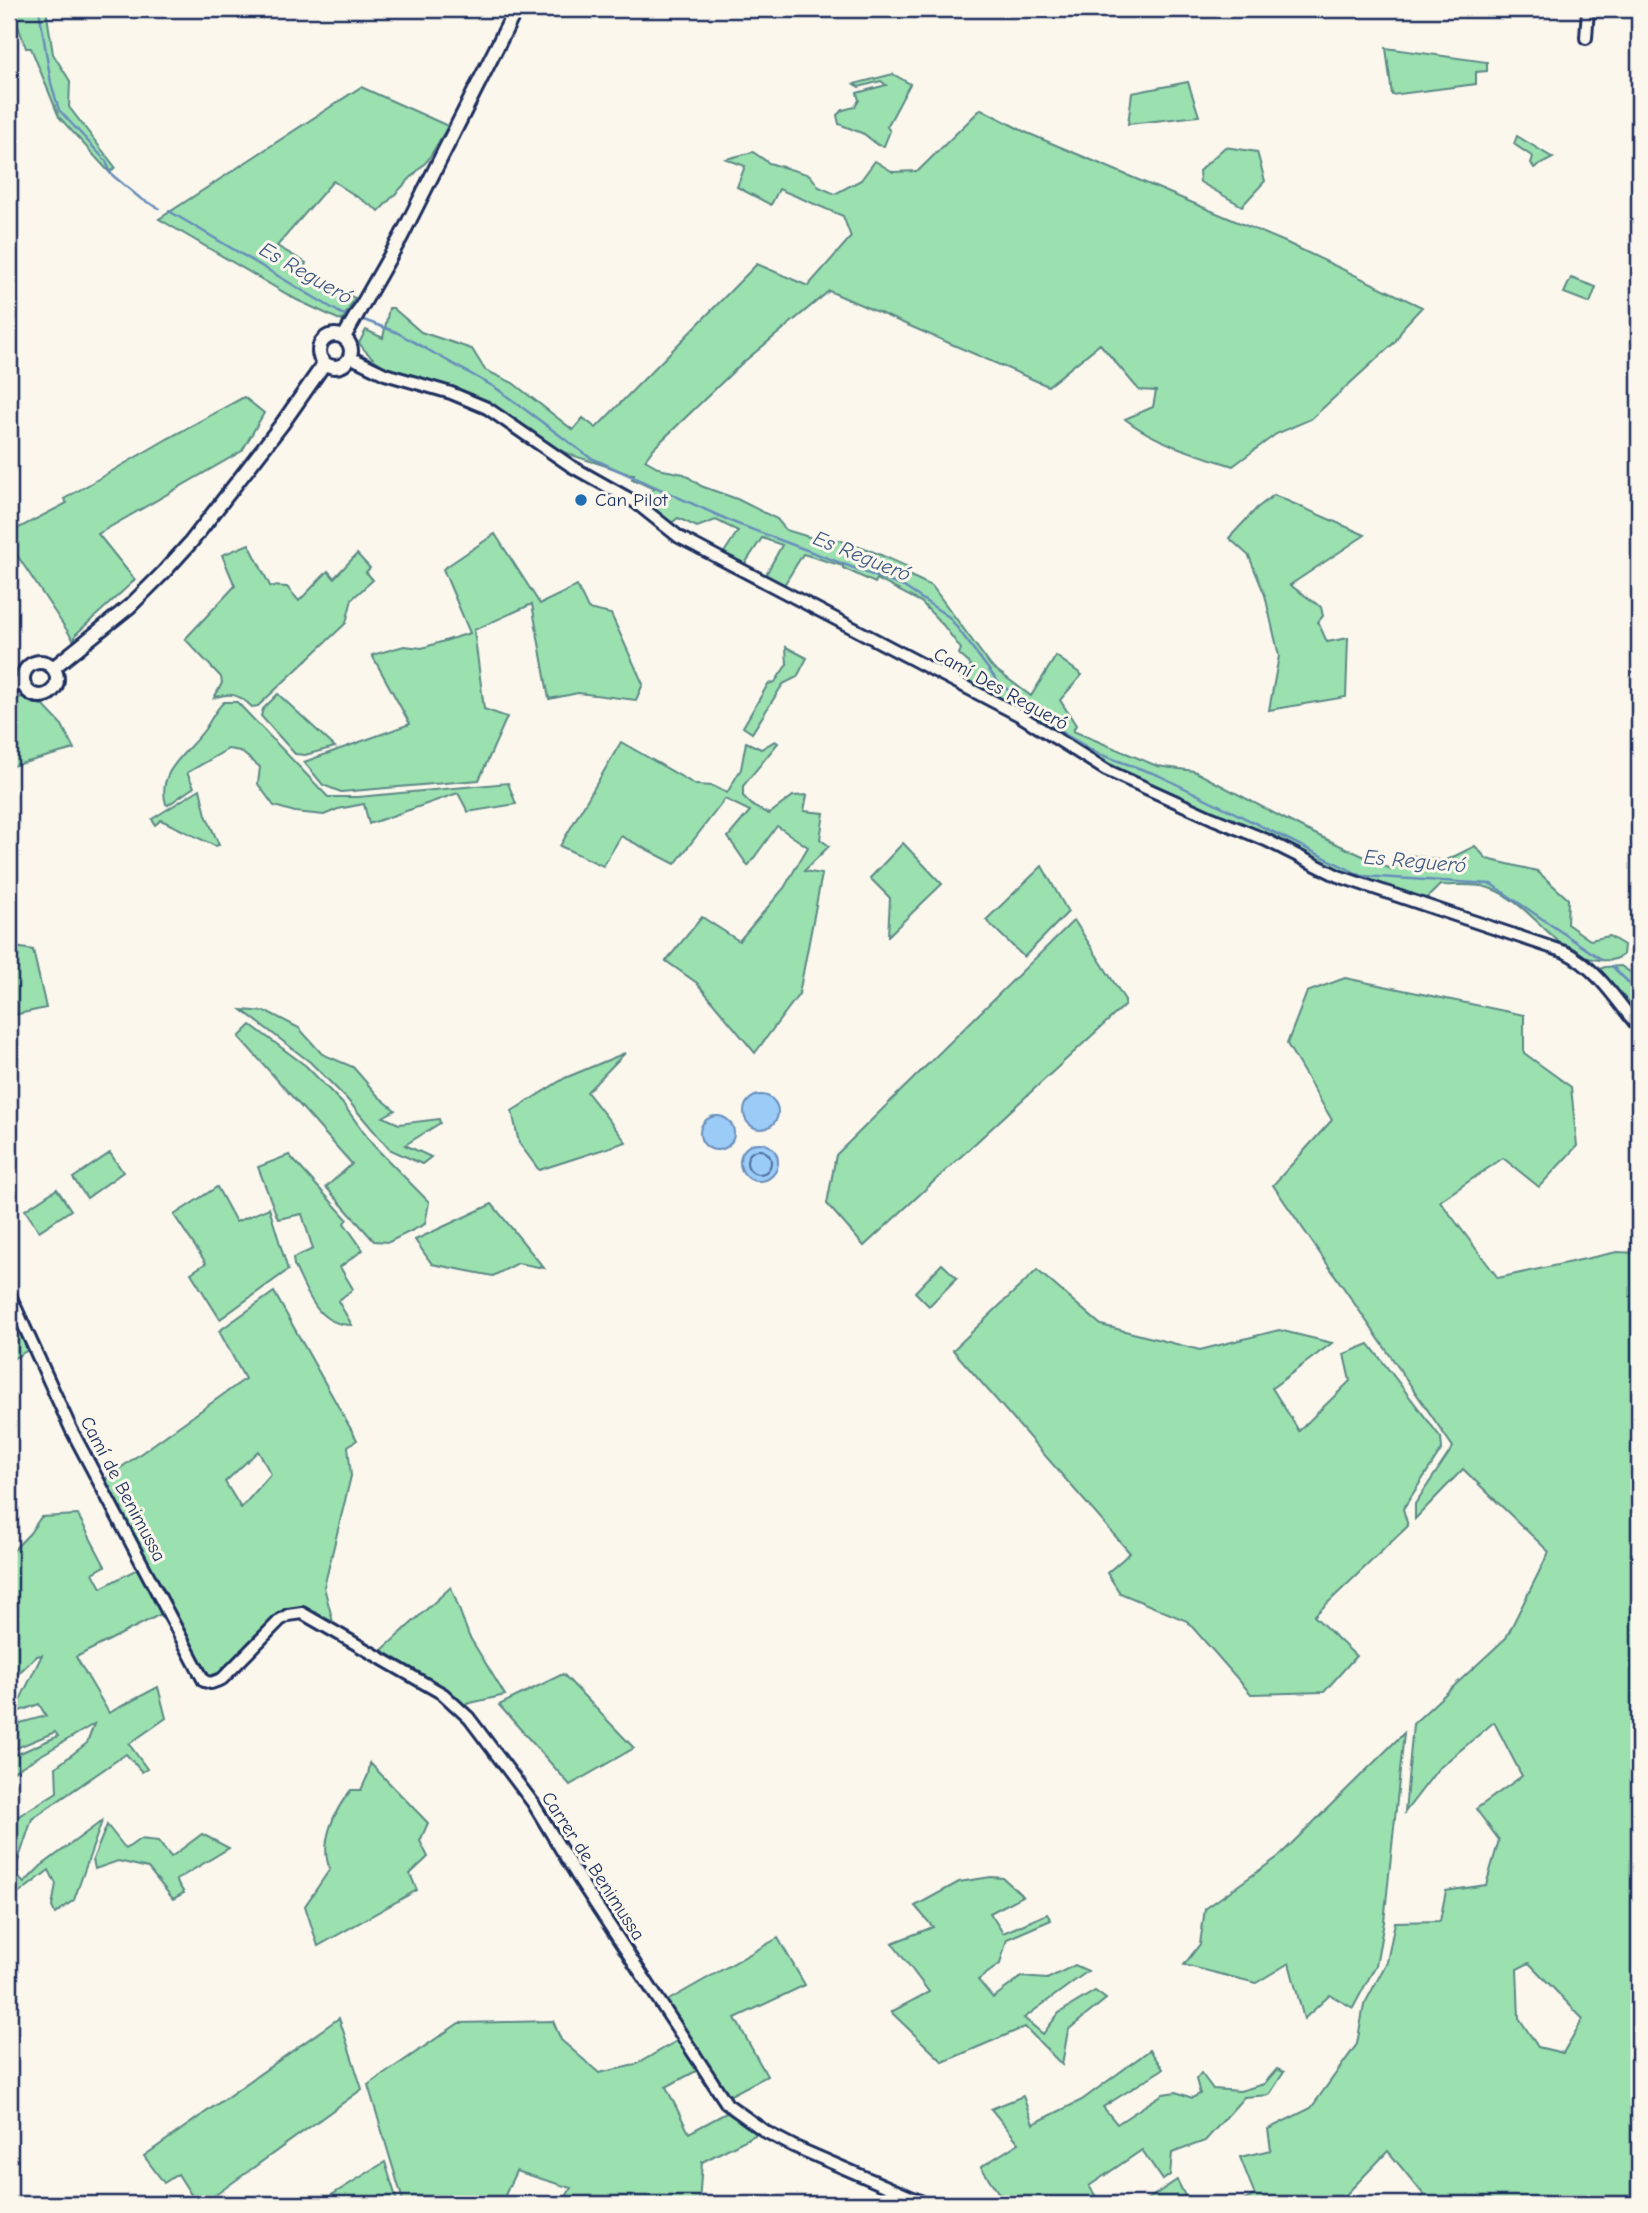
<svg xmlns="http://www.w3.org/2000/svg" width="1648" height="2213" font-family="'Comic Neue',sans-serif">
<rect width="100%" height="100%" fill="#fbf7ec"/>
<filter id="ink" filterUnits="userSpaceOnUse"><feTurbulence type="fractalNoise" baseFrequency=".0143" numOctaves="2"/><feDisplacementMap in="SourceGraphic" scale="14" xChannelSelector="R" yChannelSelector="G"/><feConvolveMatrix kernelMatrix="1 2 1 2 8 2 1 2 1" color-interpolation-filters="sRGB"/></filter>
<g filter="url(#ink)">
<g fill="#9be1af" stroke="#5b8886" stroke-width="2" fill-rule="evenodd">
<path d="M12,9H46L53,54L70,81L69,107L115,167L110,173L59,117L31,48H26Z"/>
<path d="M1386,48L1487,62V71L1476,72V84L1392,95Z"/>
<path d="M893,74L910,84L887,127L890,131L884,146L878,145L864,134L839,124L837,115L843,110L855,107L859,100L857,93L886,85L881,81L859,87L854,84Z"/>
<path d="M1188,82L1199,116L1128,124L1132,93Z"/>
<path d="M361,87L448,126L428,160L379,211L333,181L277,246L306,263L301,275L355,298L342,321L297,300L159,219Z"/>
<path d="M981,109L1025,132L1285,242L1422,307L1405,325L1395,342L1311,419L1276,434L1233,466C1196,454 1156,443 1125,419L1153,407L1156,391L1139,390L1100,344L1048,386L829,291L740,365L654,448L645,460L663,470L684,474L701,486L737,499L777,519L786,530L822,541L824,535L874,552L910,568L906,574L932,586L991,666L1031,696L1056,656L1082,675L1060,700L1076,725L1073,731L1157,766L1194,771L1302,828L1391,869L1410,855L1445,861L1475,846L1487,859L1537,871L1568,899L1567,924L1590,940L1609,936L1624,945L1623,955C1611,965 1584,959 1571,951C1544,933 1522,899 1489,888C1476,883 1455,886 1440,885L1424,901L1353,879L1275,839L1173,796L1087,754L1024,716L1007,702L963,682L971,665L959,654L961,649L943,625L921,602L877,579L875,583L843,568V566L803,554L784,585L765,576L782,545L762,538L744,565L723,554L738,531L716,520L697,527L678,518L670,524L639,500L654,489L632,479L634,474C624,474 618,470 609,467C590,460 571,457 554,447C531,433 511,415 487,403C444,382 388,385 359,343L366,330L383,338L389,308H393L421,332L472,349L485,370L513,383L573,430L583,418L596,428L757,264L808,286L851,237L843,216L779,189L771,205L737,187L745,166L726,159L753,152L769,163L810,175L819,187L835,194L861,180L875,161L893,172L918,171Z"/>
<path d="M1517,136L1553,158L1534,168L1531,163L1533,157L1514,144Z"/>
<path d="M1225,147L1257,152L1265,181L1242,206L1200,182L1199,171Z"/>
<path d="M1571,278L1596,287L1590,303L1564,293Z"/>
<path d="M244,397L264,413L242,451L98,534L135,580L76,634L74,641L9,543V533L67,503L64,499L167,439Z"/>
<path d="M1274,495L1365,535L1290,585L1321,607L1323,616L1318,622L1327,642L1348,638L1346,697L1269,710L1279,656L1265,595L1249,556L1229,538L1257,508Z"/>
<path d="M495,534L540,604L577,586L588,609L611,614L643,684L636,700L578,693L549,699L532,604L474,630L484,709L507,717L479,780L341,792L323,785L304,762L410,724L372,655L404,646L422,648L470,633L443,569Z"/>
<path d="M249,544L270,586L287,587L299,601L328,571L334,578L357,554L370,568L366,572L373,580L352,599L346,623L258,706L252,707C239,694 231,692 214,698L222,683L221,677L185,639L235,586L222,555Z"/>
<path d="M786,647L807,658L797,677L783,684L752,733L743,727L768,684L775,682L787,664Z"/>
<path d="M278,694L335,747L305,755L295,754L261,716L263,709Z"/>
<path d="M21,697L44,706L62,725L74,749L9,767V702Z"/>
<path d="M224,702H237L328,797H358L508,783L516,804L468,812L458,793L369,824L364,804L338,809L324,815L295,812L274,806L258,784L260,767L240,751L228,749L187,773L194,787L168,805L166,804C156,771 188,753 205,729C212,719 215,710 224,702Z"/>
<path d="M775,741L778,743L743,786V796L754,807L769,814L793,796L807,795L804,811L824,813L820,839L829,846L804,871L822,874L799,994L755,1053L697,983L666,961L702,917L739,941L784,888L808,847L777,826L748,866L728,837L750,811L725,799L675,864L621,836L603,866L560,846L621,742L696,785L713,786L727,793L741,769L746,742L761,749Z"/>
<path d="M200,789L206,815L219,845L215,846L161,820L155,825L152,819Z"/>
<path d="M903,843L942,884L888,936L890,898L870,878Z"/>
<path d="M1042,866L1068,912L1024,957L986,920Z"/>
<path d="M1074,920L1125,1000V1005L864,1246L827,1204L836,1155Z"/>
<path d="M9,946L33,950L46,1008L9,1016Z"/>
<path d="M1621,966L1630,972L1639,968V1022L1597,970L1605,967Z"/>
<path d="M1345,978L1524,1015V1053L1571,1087L1577,1146L1539,1187L1503,1158L1440,1201L1498,1278L1617,1252L1639,1253V2204H1412L1424,2195L1388,2151L1339,2202L1340,2204H1237L1255,2195L1240,2157L1271,2150L1268,2129L1311,2108L1357,2044L1364,2005L1387,1962L1395,1922L1440,1921L1446,1891L1486,1885L1499,1840L1476,1809L1522,1776L1494,1722L1438,1769L1405,1812L1413,1724L1506,1638L1549,1552L1463,1469L1415,1519V1504L1453,1447L1273,1185L1332,1120L1287,1044L1307,992ZM1529,1963L1583,2019L1563,2053L1538,2047L1519,2018L1517,1969Z"/>
<path d="M242,1010L268,1012L299,1028L322,1054L353,1067L378,1096L395,1110L383,1117L399,1124L439,1119L440,1123L405,1145L431,1157L422,1164L389,1149L346,1098L310,1062Z"/>
<path d="M251,1025L306,1066L343,1104L373,1145L429,1202L425,1224L389,1242L374,1241L326,1187L352,1164L239,1037Z"/>
<path d="M625,1053L587,1092L626,1142L539,1170L519,1143L512,1111L565,1078Z"/>
<path d="M110,1153L123,1172L87,1198L73,1178Z"/>
<path d="M289,1155L347,1219L344,1223L363,1250L340,1267L353,1289L338,1301L352,1325C316,1325 308,1293 294,1265L293,1258L313,1249L302,1214L278,1219L258,1167Z"/>
<path d="M217,1187L236,1222L269,1208L288,1270L220,1319L191,1273L206,1263L174,1215Z"/>
<path d="M57,1189L71,1210L39,1231L25,1210Z"/>
<path d="M492,1204L544,1268L518,1263L493,1276L432,1264L415,1240Z"/>
<path d="M942,1264L957,1278L929,1306L915,1292Z"/>
<path d="M1037,1270L1101,1325L1200,1350L1279,1330L1332,1343L1272,1388L1299,1431L1350,1381L1344,1354L1369,1344L1441,1438L1442,1449L1403,1509L1408,1526L1314,1616L1356,1656L1324,1692L1251,1694L1187,1621L1120,1593L1107,1573L1130,1553L953,1350Z"/>
<path d="M274,1292L357,1440L348,1446L351,1476L324,1587L333,1622L306,1608L284,1609L218,1676L212,1678L209,1676L105,1479L245,1379L219,1331ZM258,1451L271,1474L241,1508L225,1482Z"/>
<path d="M19,1332L28,1350L9,1361V1338Z"/>
<path d="M78,1515L105,1566L93,1573L101,1588L139,1568L161,1614L76,1657L109,1713L158,1687L166,1718L129,1744L147,1769L142,1772L126,1754L32,1819L14,1873L9,1877V1822L57,1792L56,1767L87,1743L94,1724L9,1774V1758L58,1736L55,1732L9,1751V1726L46,1716L39,1704L9,1715V1706L19,1702L42,1655L37,1656L9,1682V1601L11,1598H9V1555L30,1533L41,1517Z"/>
<path d="M451,1587L469,1636L505,1695L462,1705L435,1682L382,1650Z"/>
<path d="M563,1674L634,1748L570,1785L499,1705Z"/>
<path d="M1404,1733L1384,1922L1376,1965L1353,2008L1330,1995L1304,2019L1289,1963L1256,1983L1184,1965L1200,1944L1205,1909L1278,1857Z"/>
<path d="M370,1763L428,1823L420,1841L428,1857L410,1874L417,1890L318,1946L305,1906L330,1869C319,1844 334,1810 351,1790H361L368,1775Z"/>
<path d="M102,1821L74,1900L55,1914L52,1907L56,1884L49,1870L14,1897L9,1889V1881L17,1876L24,1883L41,1866Z"/>
<path d="M107,1825L126,1849L140,1839L158,1841L171,1857L202,1834L229,1848L176,1880L184,1893L173,1899L148,1868L118,1861L95,1869L93,1859Z"/>
<path d="M991,1877L1003,1878L1023,1896L990,1913L1003,1933L1047,1914L1051,1920L1007,1939L1000,1964L978,1980L993,1998L1021,1977L1047,1979L1075,1965L1088,1971L1024,2018L1043,2034L1059,2013L1095,1991L1106,1999L1068,2030L1062,2065L1025,2027L943,2062L891,2012L929,1992L892,1943L933,1927L915,1906L959,1882Z"/>
<path d="M778,1938L805,1985L735,2018L767,2076L727,2097L667,2001Z"/>
<path d="M339,2018L362,2089L203,2204H197L178,2174L164,2183L144,2156Z"/>
<path d="M553,2021L561,2040L599,2073L635,2065L680,2039L698,2070L666,2087L689,2133L728,2112L761,2132L702,2162L699,2204H562L571,2188L516,2171L501,2204H404L368,2085L459,2023Z"/>
<path d="M1150,2050L1163,2069L1103,2107L1117,2124L1163,2094L1176,2092L1192,2098L1200,2094L1196,2079L1201,2073L1213,2089L1240,2091L1264,2084L1277,2069L1284,2072L1269,2095L1244,2097L1205,2141L1172,2153L1170,2175L1163,2180L1142,2150L1089,2186L1101,2204H1006L981,2167L1019,2143L991,2109L1023,2096L1033,2124L1082,2100Z"/>
<path d="M385,2162L398,2204H317Z"/>
<path d="M1177,2180L1189,2204H1141Z"/>
</g>
<g fill="#9bcbf7" stroke="#688dba" stroke-width="2">
<circle cx="761" cy="1112" r="17"/>
<circle cx="717" cy="1133" r="17"/>
<circle cx="759" cy="1162" r="19"/>
</g>
<g fill="none" stroke-linecap="round" stroke-linejoin="round">
<circle stroke="#4e6d9b" stroke-width="2" cx="759" cy="1162" r="12"/>
<g stroke="#688dba" stroke-width="2.5">
<path d="M39,9L51,83L59,110L106,161L111,174L141,199L159,208"/>
<path d="M169,211L342,314L351,316"/>
<path d="M361,319L396,332L496,388L589,457L735,523L904,587L949,617L999,683L1066,735L1099,754L1158,775L1362,876L1491,884L1601,959"/>
<path d="M1612,966L1639,993"/>
</g>
<defs>
<g id="tertiary">
<path d="M1586,38L1588,9"/>
<path d="M350,357L385,374L451,393L487,408L571,466L635,502L679,537L1019,715L1106,770L1212,818L1266,840L1338,876L1565,952C1596,967 1617,1001 1639,1028"/>
<path d="M9,1293L71,1429L204,1681L211,1683L222,1679L280,1620L288,1615L302,1613L443,1694L469,1718L533,1803L579,1879L727,2104L766,2132L793,2146L927,2204"/>
</g>
<g id="secondary">
<circle cx="335" cy="351" r="16"/>
<path d="M344,337L401,237L516,9"/>
<circle cx="40" cy="679" r="17"/>
<path d="M53,668L130,606L163,573L191,542L282,424L324,364"/>
<path d="M9,688L23,682"/>
</g>
</defs>
<use href="#tertiary" stroke="#1b2f5e" stroke-width="16"/>
<use href="#secondary" stroke="#1b2f5e" stroke-width="18"/>
<use href="#tertiary" stroke="#fbf7ec" stroke-width="10"/>
<use href="#secondary" stroke="#fbf7ec" stroke-width="12"/>
</g>
</g>
<circle fill="#1f6fb2" stroke="#fbf7ec" stroke-width="2.5" cx="581" cy="500" r="7"/>
<g text-anchor="middle" dominant-baseline="central" stroke-width="6" stroke-linejoin="round" paint-order="stroke">
<g font-size="19" fill="#1b2f5e" stroke="#fbf7ec" text-anchor="start">
<text x="595" y="500">Can Pilot</text>
</g>
<g font-size="19" fill="#1b2f5e" stroke="#fbf7ec">
<text transform="translate(1001 689) rotate(29)">Camí Des Regueró</text>
<text transform="translate(123 1489) rotate(62)">Camí de Benimussa</text>
<text transform="translate(593 1866) rotate(57)">Carrer de Benimussa</text>
</g>
<g font-size="21" font-style="italic" fill="#3b5684" stroke="#fbf7ec">
<text transform="translate(306 273) rotate(30)">Es Regueró</text>
<text transform="translate(862 556) rotate(22)">Es Regueró</text>
<text transform="translate(1415 861) rotate(5)">Es Regueró</text>
</g>
</g>
<rect width="1648" height="2213" fill="none" stroke="#fbf7ec" stroke-width="35"/>
<rect x="18" y="18" width="1613" height="2178" fill="none" stroke="#1b2f5e" stroke-width="2.5" filter="url(#ink)"/>
</svg>
